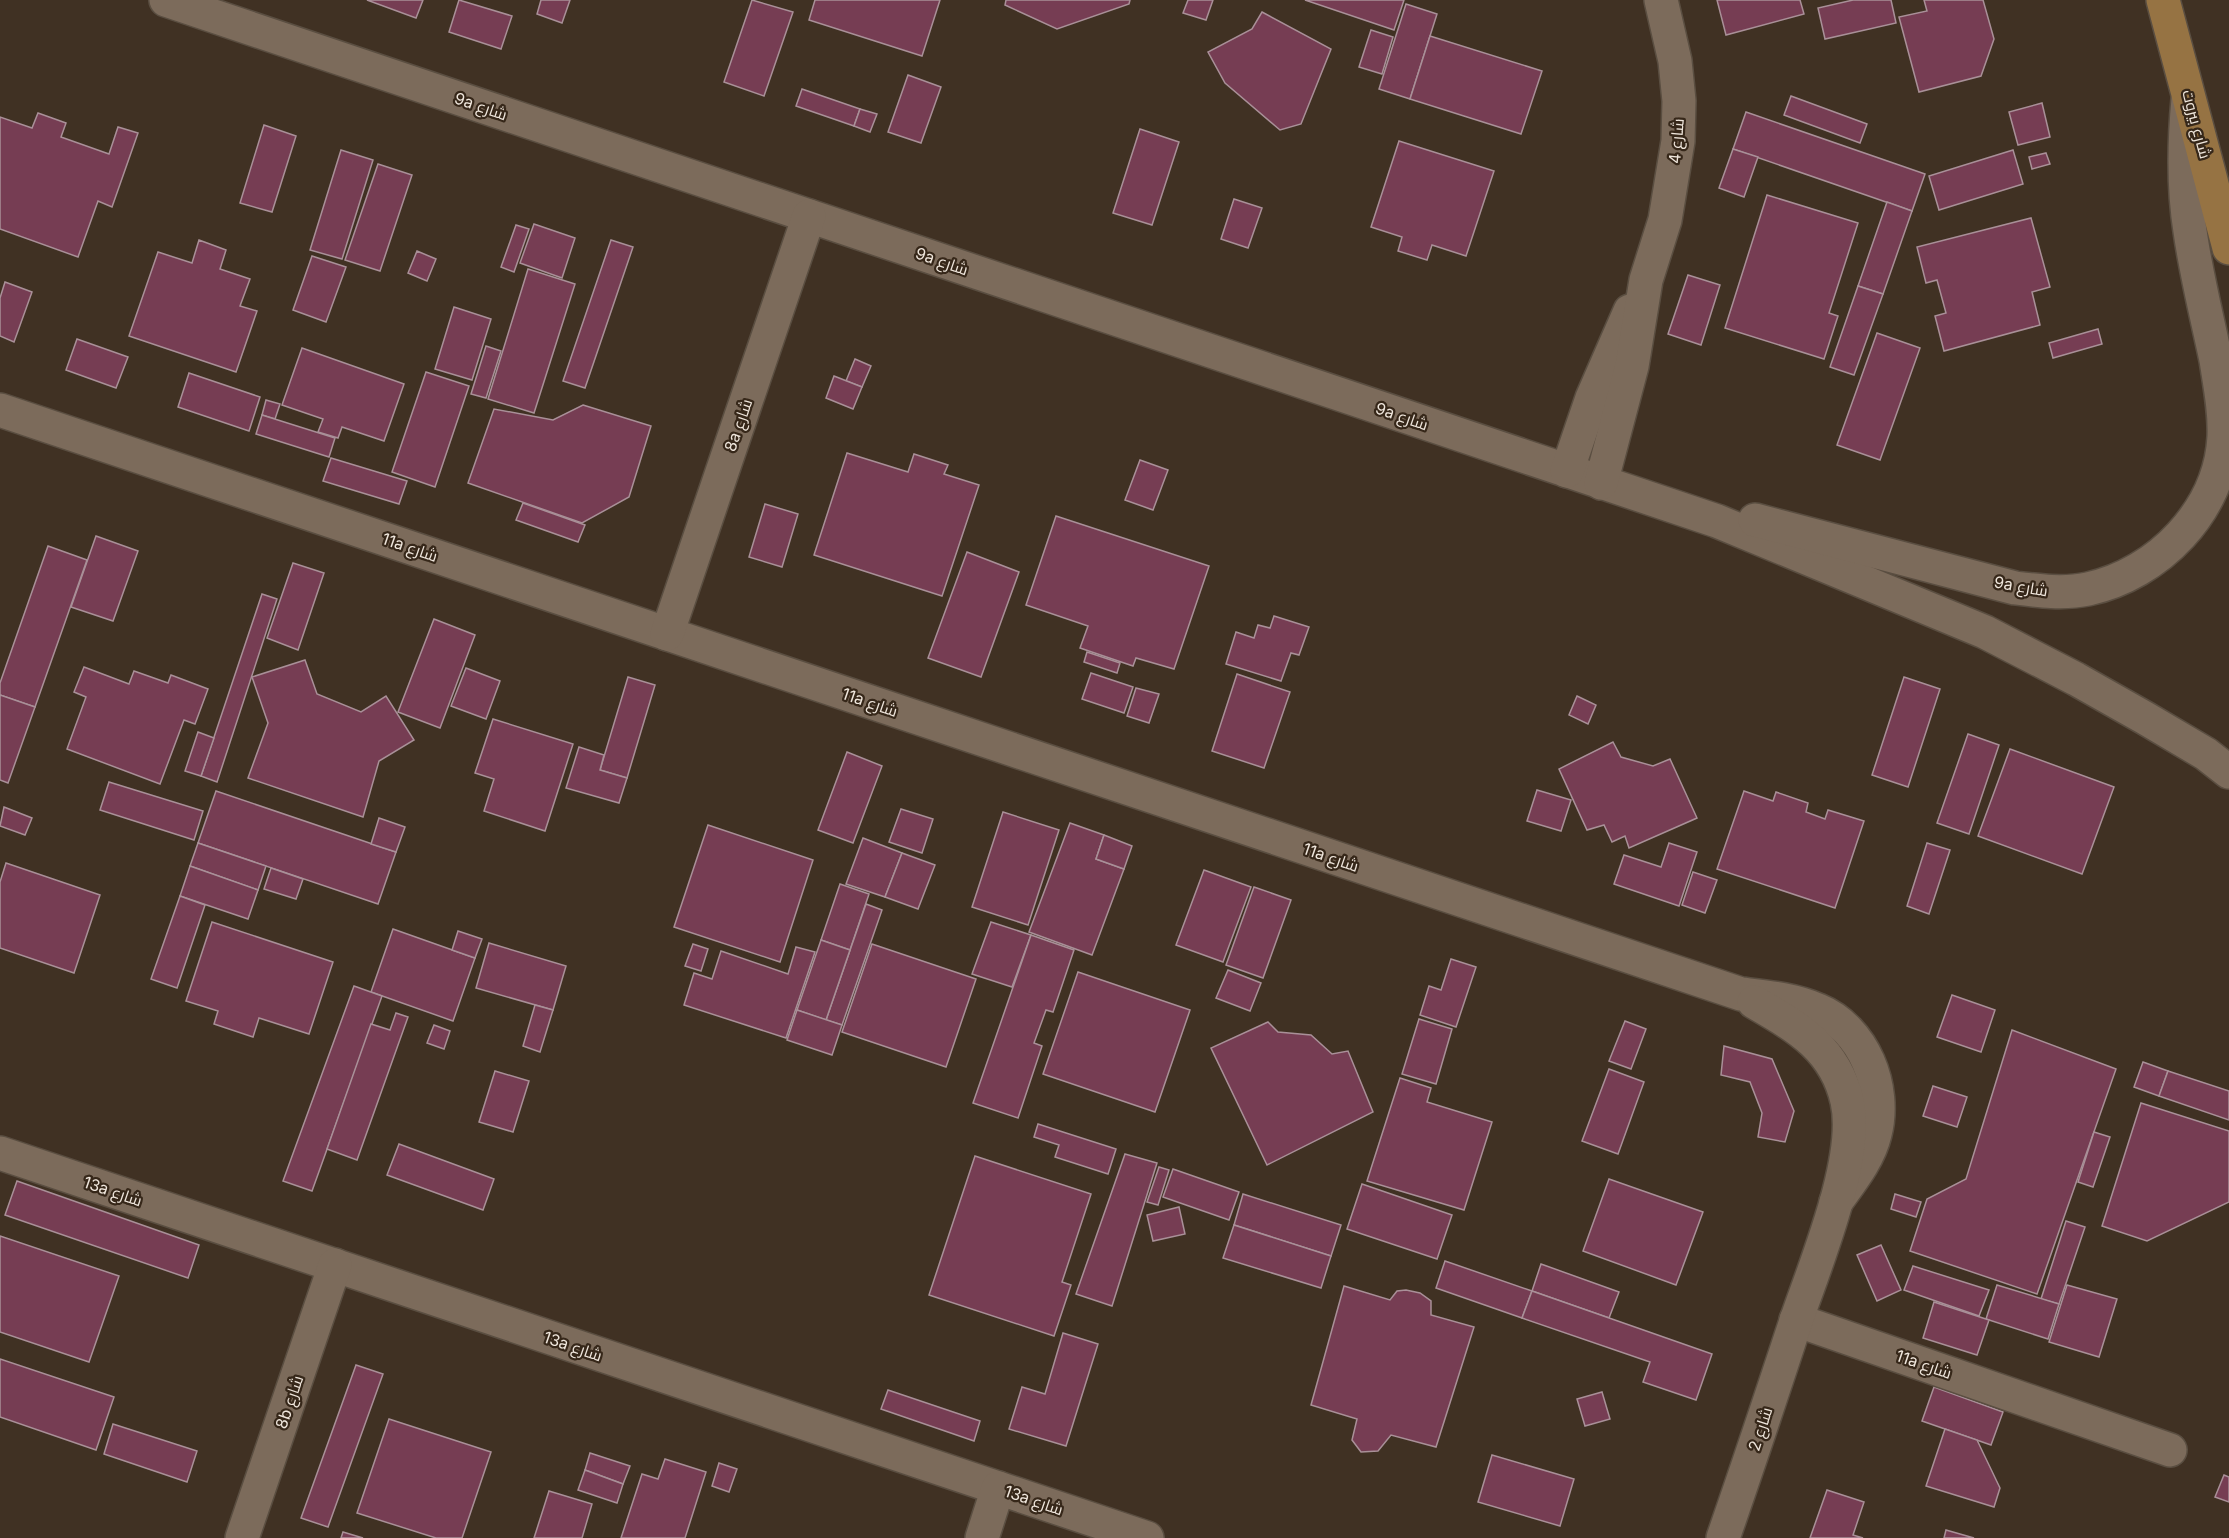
<svg xmlns="http://www.w3.org/2000/svg" width="2229" height="1538" font-family="Inter,Cairo,sans-serif">
<rect width="100%" height="100%" fill="#403123"/>
<g fill="#763d53" stroke="#a99098" stroke-width="1.5">
<path d="M367,0H423L416,18Z"/>
<path d="M459,0L512,16L501,49L449,32Z"/>
<path d="M541,0H570L562,23L537,14Z"/>
<path d="M752,0L793,12L764,96L724,82Z"/>
<path d="M815,0H940L922,56L809,20Z"/>
<path d="M1006,0H1130L1129,4L1057,29L1005,5Z"/>
<path d="M1188,0H1213L1206,20L1183,13Z"/>
<path d="M1305,0H1404L1394,30Z"/>
<path d="M1717,0H1800L1804,14L1726,35Z"/>
<path d="M1853,0H1891L1896,23L1825,39L1818,8Z"/>
<path d="M1924,0H1983L1994,39L1981,76L1919,92L1899,17L1927,11Z"/>
<path d="M1406,4L1437,14L1410,99L1379,89Z"/>
<path d="M1262,12L1331,49L1301,124L1280,130L1225,83L1208,52L1252,29Z"/>
<path d="M1371,30L1393,37L1382,74L1359,67Z"/>
<path d="M1430,36L1542,71L1521,134L1410,99Z"/>
<path d="M908,75L941,87L921,143L888,132Z"/>
<path d="M802,89L860,109L854,126L796,106Z"/>
<path d="M1791,96L1867,124L1860,143L1784,115Z"/>
<path d="M2042,103L2050,137L2018,145L2009,112Z"/>
<path d="M860,109L877,114L870,132L854,126Z"/>
<path d="M1746,112L1925,174L1912,211L1733,149Z"/>
<path d="M38,113L66,123L61,137L109,154L118,127L138,133L112,207L98,201L78,257L0,229V117L32,128Z"/>
<path d="M264,125L296,136L272,212L240,203Z"/>
<path d="M1140,129L1179,142L1152,225L1113,213Z"/>
<path d="M1399,141L1494,171L1466,256L1432,245L1427,260L1398,251L1402,237L1371,227Z"/>
<path d="M1733,149L1758,157L1744,197L1719,188Z"/>
<path d="M341,150L373,160L342,259L310,250Z"/>
<path d="M2013,150L2023,184L1939,210L1929,176Z"/>
<path d="M2046,153L2050,164L2032,169L2029,157Z"/>
<path d="M378,164L412,175L380,271L345,260Z"/>
<path d="M1767,195L1858,223L1829,313L1838,316L1824,359L1725,328Z"/>
<path d="M1234,199L1262,208L1248,248L1221,239Z"/>
<path d="M1887,202L1912,211L1883,294L1858,286Z"/>
<path d="M2031,218L2050,287L2032,292L2040,325L1944,351L1935,316L1946,313L1937,280L1926,283L1917,247Z"/>
<path d="M534,224L575,238L562,278L520,263Z"/>
<path d="M516,225L529,229L514,272L501,267Z"/>
<path d="M199,240L226,250L220,269L250,279L240,306L257,311L236,372L129,336L158,252L192,263Z"/>
<path d="M611,240L633,247L585,388L563,381Z"/>
<path d="M417,251L436,259L427,281L408,273Z"/>
<path d="M312,256L346,267L326,322L293,310Z"/>
<path d="M528,269L575,284L534,413L488,399Z"/>
<path d="M1688,275L1720,285L1701,345L1668,334Z"/>
<path d="M5,282L32,292L14,342L0,336V298Z"/>
<path d="M1858,286L1883,294L1854,375L1830,367Z"/>
<path d="M454,307L491,319L472,380L435,369Z"/>
<path d="M2098,329L2102,344L2053,358L2049,343Z"/>
<path d="M1877,333L1920,348L1880,460L1837,445Z"/>
<path d="M77,339L128,357L116,388L66,370Z"/>
<path d="M486,346L501,351L486,398L471,394Z"/>
<path d="M302,348L404,384L384,441L342,427L338,438L318,432L323,419L282,405Z"/>
<path d="M855,359L871,366L862,387L846,381Z"/>
<path d="M426,372L469,386L435,487L392,472Z"/>
<path d="M189,373L260,397L249,431L178,407Z"/>
<path d="M834,376L862,387L853,409L826,398Z"/>
<path d="M266,400L280,404L275,419L262,415Z"/>
<path d="M583,405L651,426L629,497L582,523L468,483L494,409L553,420Z"/>
<path d="M262,415L335,438L329,457L256,434Z"/>
<path d="M847,453L908,472L914,454L948,465L944,474L979,485L942,596L814,555Z"/>
<path d="M331,458L407,481L399,504L323,481Z"/>
<path d="M1140,460L1168,470L1153,510L1125,500Z"/>
<path d="M523,503L585,525L578,542L516,520Z"/>
<path d="M765,504L798,514L782,567L749,557Z"/>
<path d="M1056,516L1209,566L1174,669L1136,658L1133,666L1080,648L1088,626L1026,605Z"/>
<path d="M96,536L138,551L113,621L71,607Z"/>
<path d="M48,546L87,560L35,707L0,695V683Z"/>
<path d="M967,552L1019,572L981,677L928,658Z"/>
<path d="M293,563L324,573L298,650L267,638Z"/>
<path d="M262,594L277,599L217,782L201,776Z"/>
<path d="M1274,616L1309,627L1299,655L1291,653L1281,681L1226,664L1236,632L1254,638L1258,625L1270,628Z"/>
<path d="M434,619L475,635L440,728L398,712Z"/>
<path d="M1087,652L1120,663L1117,673L1084,662Z"/>
<path d="M305,660L317,694L361,712L386,696L414,740L379,761L363,817L248,778L268,723L252,677Z"/>
<path d="M84,667L129,684L134,671L168,683L171,675L208,689L195,724L184,720L160,784L67,749L86,697L74,692Z"/>
<path d="M466,668L500,681L486,719L451,706Z"/>
<path d="M1091,673L1133,687L1124,713L1082,699Z"/>
<path d="M1237,674L1290,692L1264,768L1212,751Z"/>
<path d="M628,677L655,685L627,778L600,770Z"/>
<path d="M1904,677L1940,689L1908,787L1872,775Z"/>
<path d="M1136,688L1159,694L1149,723L1127,716Z"/>
<path d="M0,695L35,707L8,783L0,780Z"/>
<path d="M1577,696L1596,705L1588,724L1569,715Z"/>
<path d="M493,719L573,744L545,831L484,811L494,779L475,773Z"/>
<path d="M198,732L214,738L201,776L185,771Z"/>
<path d="M1968,734L1999,745L1969,834L1937,823Z"/>
<path d="M1613,742L1621,757L1653,766L1670,759L1697,818L1629,848L1625,836L1612,842L1604,825L1587,830L1559,769Z"/>
<path d="M579,747L604,755L600,770L627,778L619,803L566,788Z"/>
<path d="M2010,749L2114,787L2082,874L1978,836Z"/>
<path d="M847,752L882,766L853,843L818,830Z"/>
<path d="M109,782L203,811L194,840L100,810Z"/>
<path d="M1537,790L1571,800L1561,831L1527,821Z"/>
<path d="M216,791L396,852L378,904L198,843Z"/>
<path d="M1744,791L1773,801L1776,792L1808,803L1806,812L1825,819L1828,810L1864,821L1835,908L1717,869Z"/>
<path d="M4,807L32,818L25,835L0,826Z"/>
<path d="M901,809L933,819L922,853L889,842Z"/>
<path d="M1003,812L1059,830L1028,925L972,907Z"/>
<path d="M379,818L405,827L396,852L371,844Z"/>
<path d="M1070,823L1104,835L1096,859L1124,869L1092,955L1029,932Z"/>
<path d="M708,825L813,860L780,962L674,927Z"/>
<path d="M1104,835L1132,846L1124,869L1096,859Z"/>
<path d="M863,838L902,853L885,897L846,884Z"/>
<path d="M198,843L266,866L258,890L190,866Z"/>
<path d="M1669,843L1697,852L1679,906L1614,884L1624,855L1661,867Z"/>
<path d="M1927,843L1950,850L1929,914L1907,906Z"/>
<path d="M902,853L935,865L918,909L885,897Z"/>
<path d="M6,863L100,895L74,973L0,948V882Z"/>
<path d="M190,866L258,890L248,919L180,896Z"/>
<path d="M271,868L303,879L296,899L264,889Z"/>
<path d="M1204,870L1251,887L1223,962L1176,945Z"/>
<path d="M1693,872L1717,880L1705,913L1682,905Z"/>
<path d="M840,884L869,894L850,950L821,940Z"/>
<path d="M1254,887L1291,900L1263,978L1226,965Z"/>
<path d="M180,896L205,905L177,988L151,979Z"/>
<path d="M866,904L882,910L842,1025L826,1020Z"/>
<path d="M212,922L333,962L309,1034L259,1018L253,1037L214,1024L218,1011L186,1001Z"/>
<path d="M991,922L1031,935L1012,987L972,974Z"/>
<path d="M393,929L475,958L453,1021L371,992Z"/>
<path d="M458,931L482,939L475,958L452,950Z"/>
<path d="M1031,935L1074,950L1053,1012L1046,1010L1034,1043L1042,1046L1018,1118L973,1103Z"/>
<path d="M821,940L850,950L826,1020L797,1010Z"/>
<path d="M489,943L566,966L553,1010L476,988Z"/>
<path d="M693,944L708,949L701,971L685,966Z"/>
<path d="M872,944L976,979L946,1067L842,1032Z"/>
<path d="M796,947L815,952L786,1038L684,1005L694,973L712,979L721,951L788,974Z"/>
<path d="M1451,959L1476,967L1456,1027L1420,1015L1429,986L1441,990Z"/>
<path d="M1228,970L1261,983L1250,1011L1216,998Z"/>
<path d="M1078,972L1190,1010L1155,1112L1043,1074Z"/>
<path d="M354,986L382,996L312,1191L283,1181Z"/>
<path d="M1952,995L1995,1010L1981,1052L1937,1037Z"/>
<path d="M535,1005L553,1010L540,1052L523,1046Z"/>
<path d="M797,1010L842,1025L832,1055L787,1040Z"/>
<path d="M396,1013L408,1017L357,1160L327,1149L371,1024L390,1030Z"/>
<path d="M1419,1019L1452,1029L1436,1084L1402,1074Z"/>
<path d="M1625,1021L1646,1029L1631,1069L1609,1061Z"/>
<path d="M1268,1022L1278,1032L1311,1035L1332,1054L1348,1051L1373,1112L1267,1165L1211,1048Z"/>
<path d="M434,1025L450,1031L444,1049L427,1043Z"/>
<path d="M2012,1030L2116,1069L2037,1294L1910,1251L1927,1199L1966,1179Z"/>
<path d="M1724,1046L1772,1059L1794,1111L1785,1142L1758,1137L1762,1113L1750,1082L1721,1075Z"/>
<path d="M2143,1062L2168,1071L2159,1096L2134,1087Z"/>
<path d="M1609,1069L1644,1082L1618,1154L1582,1141Z"/>
<path d="M495,1071L529,1081L513,1132L479,1122Z"/>
<path d="M2168,1071L2229,1091V1120L2159,1096Z"/>
<path d="M1400,1078L1431,1088L1427,1102L1492,1122L1464,1210L1367,1181Z"/>
<path d="M1933,1086L1967,1097L1957,1127L1923,1116Z"/>
<path d="M2141,1103L2229,1131V1202L2147,1241L2102,1226Z"/>
<path d="M1038,1124L1116,1149L1108,1174L1055,1157L1059,1145L1034,1137Z"/>
<path d="M2094,1132L2110,1137L2093,1187L2078,1182Z"/>
<path d="M399,1144L494,1179L483,1210L387,1175Z"/>
<path d="M1125,1154L1157,1163L1112,1306L1076,1294Z"/>
<path d="M975,1156L1091,1194L1062,1282L1071,1285L1054,1336L929,1295Z"/>
<path d="M1159,1167L1169,1170L1158,1205L1147,1202Z"/>
<path d="M1173,1169L1239,1192L1229,1220L1163,1197Z"/>
<path d="M1609,1179L1703,1212L1676,1285L1583,1251Z"/>
<path d="M17,1181L199,1245L188,1278L5,1215Z"/>
<path d="M1362,1184L1452,1215L1437,1259L1347,1229Z"/>
<path d="M1243,1194L1341,1225L1331,1256L1234,1225Z"/>
<path d="M1895,1194L1921,1202L1916,1217L1891,1209Z"/>
<path d="M1179,1207L1185,1234L1153,1241L1147,1215Z"/>
<path d="M2066,1221L2085,1227L2059,1304L2041,1299Z"/>
<path d="M1234,1225L1331,1256L1321,1288L1223,1258Z"/>
<path d="M0,1236L119,1276L89,1362L0,1332Z"/>
<path d="M1881,1245L1901,1290L1877,1301L1857,1255Z"/>
<path d="M1445,1261L1532,1291L1522,1318L1436,1288Z"/>
<path d="M1541,1264L1619,1292L1609,1318L1532,1291Z"/>
<path d="M1913,1266L1989,1290L1979,1316L1904,1290Z"/>
<path d="M1997,1285L2059,1304L2048,1339L1986,1319Z"/>
<path d="M2067,1285L2117,1299L2099,1357L2049,1342Z"/>
<path d="M1344,1286L1390,1300L1397,1291L1406,1290L1420,1293L1431,1301V1315L1474,1327L1436,1447L1391,1435L1378,1451L1361,1452L1352,1440L1357,1419L1311,1405Z"/>
<path d="M1532,1291L1712,1354L1696,1400L1643,1382L1650,1362L1522,1318Z"/>
<path d="M1934,1302L1989,1320L1977,1355L1923,1338Z"/>
<path d="M1063,1333L1098,1344L1066,1446L1009,1429L1022,1387L1045,1394Z"/>
<path d="M0,1359L114,1397L96,1450L0,1417Z"/>
<path d="M356,1365L383,1374L328,1527L301,1518Z"/>
<path d="M1934,1387L2003,1412L1991,1445L1922,1421Z"/>
<path d="M888,1390L980,1421L974,1441L881,1409Z"/>
<path d="M1602,1392L1610,1419L1585,1426L1577,1399Z"/>
<path d="M389,1419L491,1452L462,1538H436L357,1513Z"/>
<path d="M113,1424L197,1451L187,1482L104,1454Z"/>
<path d="M1945,1429L1977,1440L2000,1488L1994,1507L1926,1486Z"/>
<path d="M590,1453L630,1466L623,1484L585,1470Z"/>
<path d="M1492,1455L1574,1479L1560,1526L1478,1502Z"/>
<path d="M665,1459L706,1472L685,1538H621L642,1474L658,1479Z"/>
<path d="M719,1463L737,1469L729,1492L712,1486Z"/>
<path d="M585,1470L623,1484L617,1503L578,1490Z"/>
<path d="M2224,1475L2229,1477V1502L2215,1497Z"/>
<path d="M1827,1490L1864,1502L1853,1535L1863,1538H1810Z"/>
<path d="M549,1491L592,1504L582,1538H534Z"/>
<path d="M1946,1530L1974,1538H1944Z"/>
<path d="M343,1532L363,1538H341Z"/>
</g>
<g fill="none" stroke-linecap="round" stroke-linejoin="round">
<defs>
<g id="street">
<path d="M166,0L1717,521L1985,632L2076,679L2145,718L2206,754L2229,772"/>
<path d="M0,410L1741,994C1767,997 1793,999 1818,1010C1864,1029 1887,1087 1875,1134C1869,1159 1851,1181 1836,1202"/>
<path d="M1567,471L1592,398L1630,311"/>
<path d="M1601,483L1632,366L1646,280L1665,220L1678,141L1679,101L1675,61L1661,0"/>
<path d="M1755,520L2015,588C2039,591 2064,594 2088,589C2158,574 2220,511 2224,437C2225,411 2220,386 2216,360C2207,317 2196,274 2190,231C2183,187 2184,143 2188,99"/>
<path d="M667,634L809,216"/>
<path d="M0,1153L1147,1538"/>
<path d="M1796,1320L2170,1450"/>
<path d="M242,1538L335,1265"/>
<path d="M982,1538L998,1488"/>
<path d="M1723,1538C1748,1466 1772,1394 1796,1321C1815,1265 1860,1158 1847,1101C1835,1048 1797,1027 1754,1002"/>
</g>
<path id="primary" d="M2163,0L2229,248"/>
</defs>
<use href="#street" stroke="#5a4e41" stroke-width="36"/>
<use href="#primary" stroke="#5a4e41" stroke-width="36"/>
<use href="#street" stroke="#7c6b5b" stroke-width="33"/>
<use href="#primary" stroke="#967343" stroke-width="33"/>
</g>
<g text-anchor="middle" dominant-baseline="central" stroke-width="4.5" stroke-linejoin="round" paint-order="stroke">
<g font-size="16" fill="#efe6dc" stroke="#362719">
<text transform="translate(481 106) rotate(19)">9a شارع</text>
<text transform="translate(2197 124) rotate(75)">شارع بيروت</text>
<text transform="translate(1676 141) rotate(-85)">شارع 4</text>
<text transform="translate(942 261) rotate(19)">9a شارع</text>
<text transform="translate(1402 416) rotate(19)">9a شارع</text>
<text transform="translate(738 425) rotate(-71)">8a شارع</text>
<text transform="translate(410 547) rotate(19)">11a شارع</text>
<text transform="translate(2021 586) rotate(10)">9a شارع</text>
<text transform="translate(870 702) rotate(19)">11a شارع</text>
<text transform="translate(1331 857) rotate(19)">11a شارع</text>
<text transform="translate(113 1191) rotate(19)">13a شارع</text>
<text transform="translate(573 1346) rotate(19)">13a شارع</text>
<text transform="translate(1924 1364) rotate(19)">11a شارع</text>
<text transform="translate(289 1402) rotate(-71)">8b شارع</text>
<text transform="translate(1760 1429) rotate(-72)">شارع 2</text>
<text transform="translate(1034 1500) rotate(19)">13a شارع</text>
</g>
</g>
</svg>
